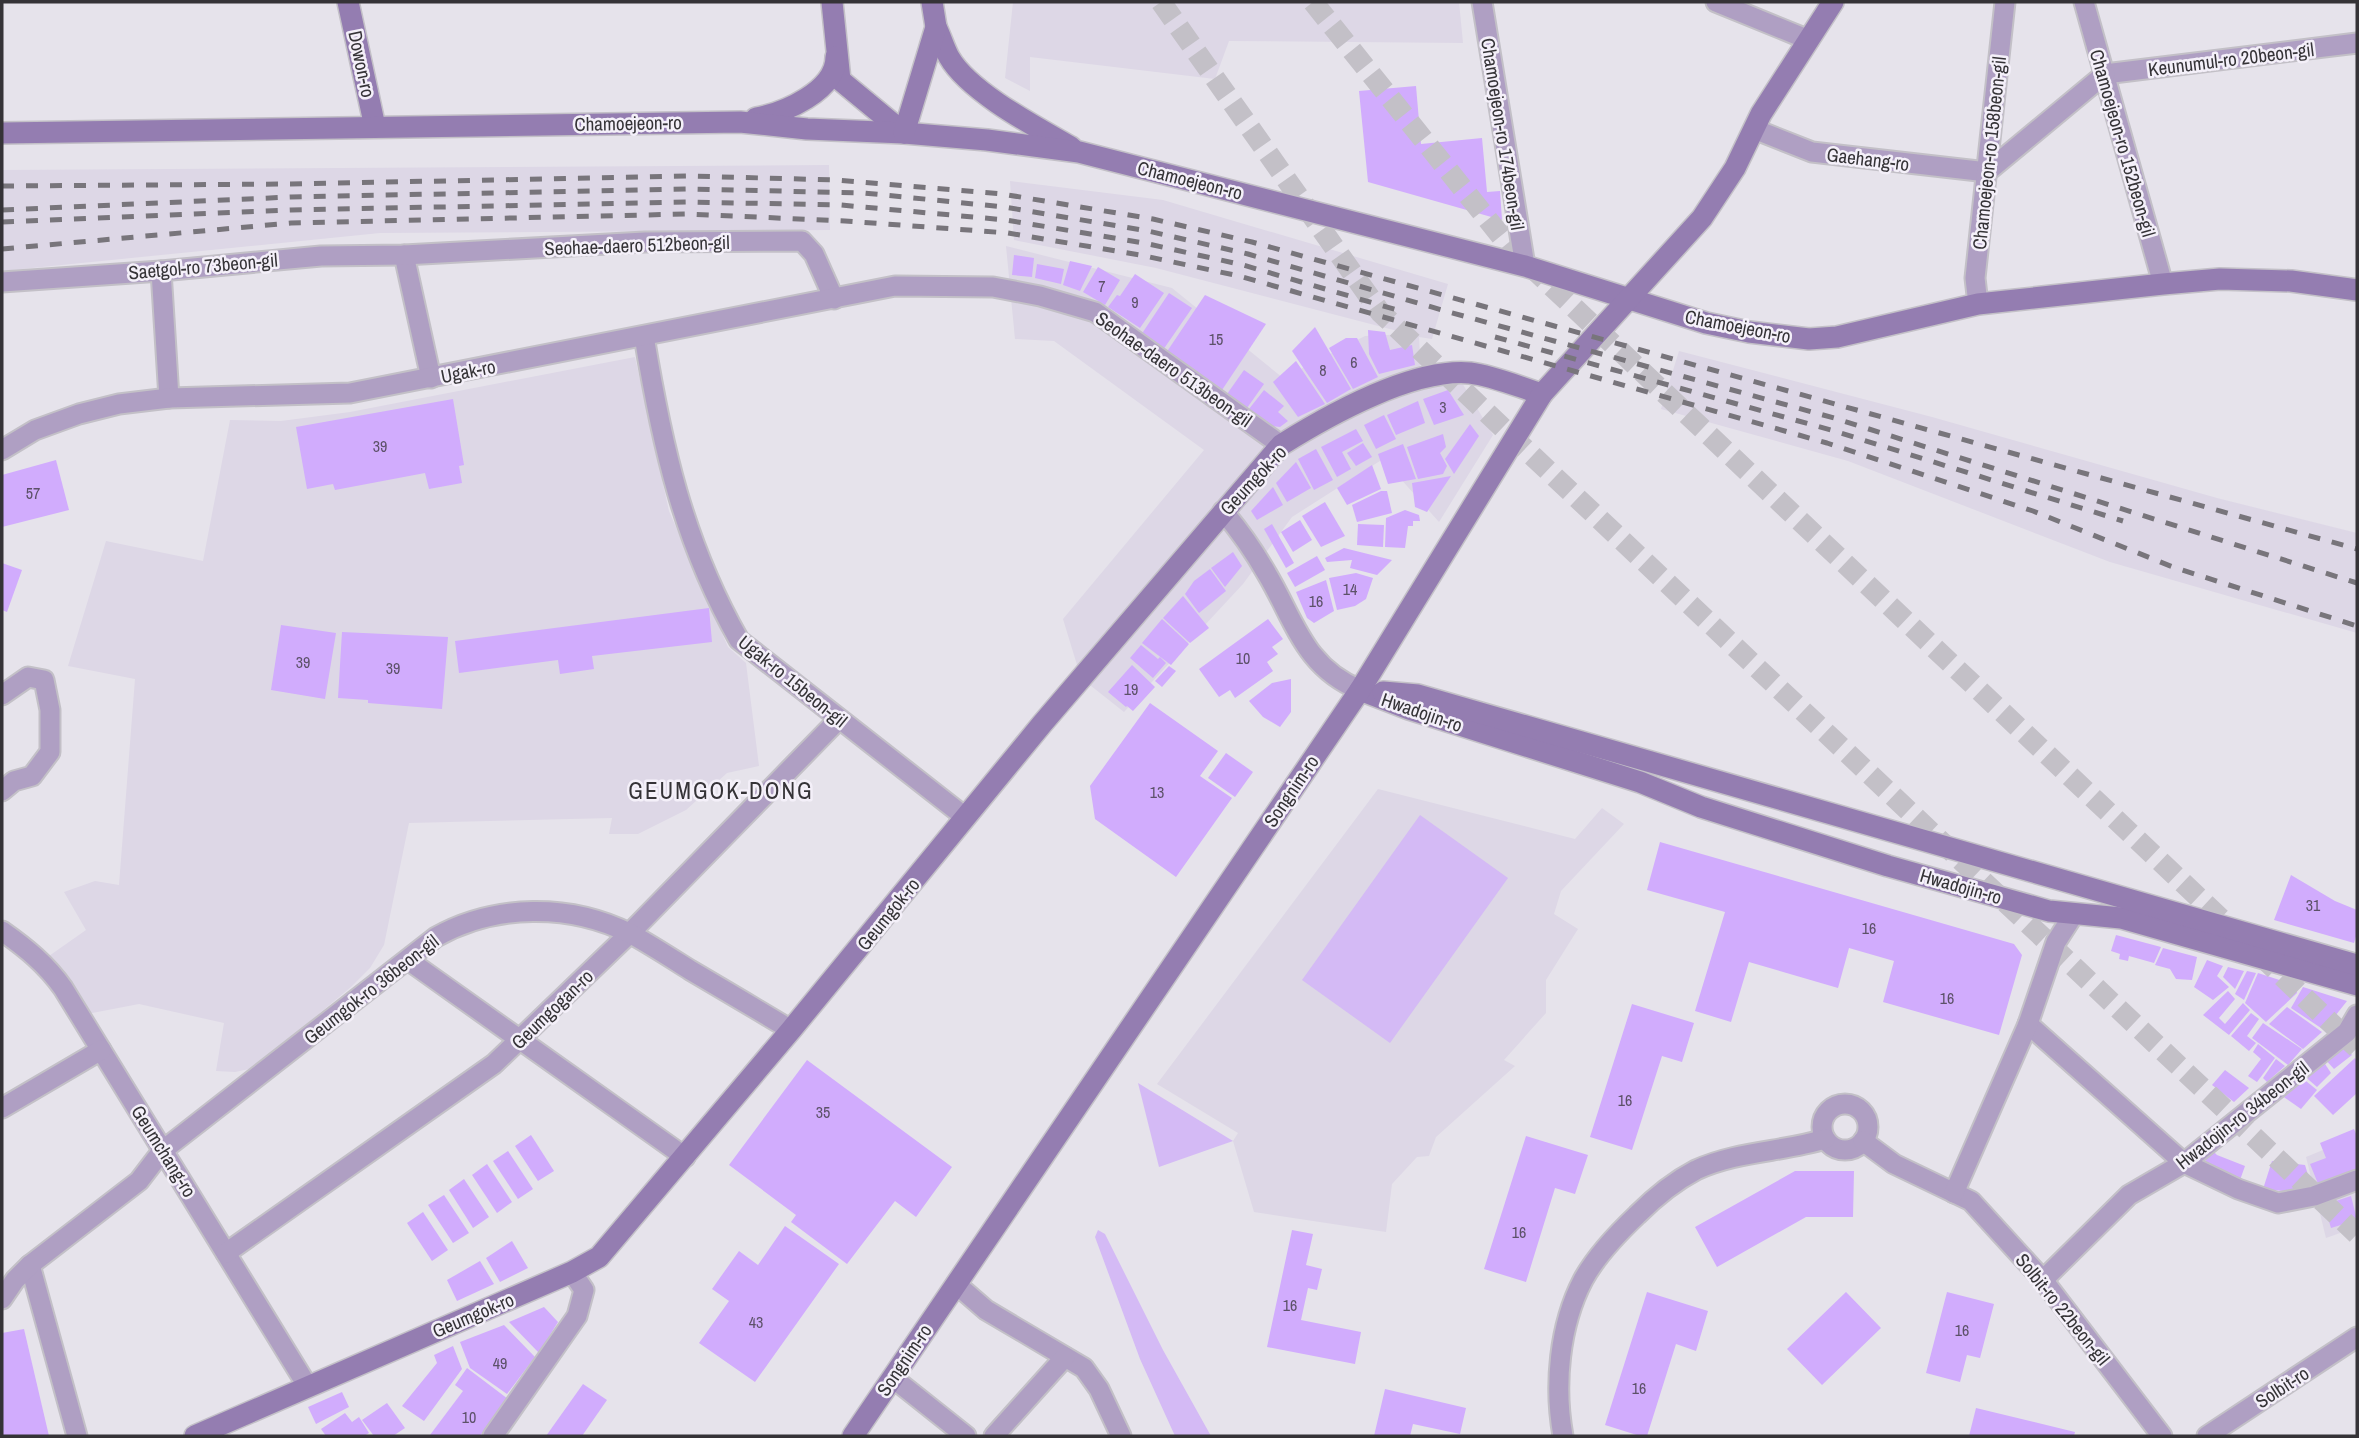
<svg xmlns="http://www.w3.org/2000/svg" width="2359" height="1438" font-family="'Archivo Narrow',sans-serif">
<rect width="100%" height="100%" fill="#e6e3eb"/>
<g fill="#ddd7e6">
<path d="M1013,2H1459L1463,43L1229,41L1215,79L1030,57V91L1005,78Z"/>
<path d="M829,165L830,230L380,233L2,271V170Z"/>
<path d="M1010,181L1163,200L1448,284L1432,339L1419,337L1421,376L1455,371L1493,435L1439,522L1383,459L1292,517L1243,584L1124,712L1081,678L1063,619L1204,450L1054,341L1015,339L1006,246L1172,288L1283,378L1365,336L1409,334L1156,268L1014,240Z"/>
<path d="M1679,351L1932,417L2217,498L2357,533V633L2110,562L1848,461L1661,409Z"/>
<path d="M635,357L669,511L728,647L746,663L759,766L727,773L686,810L638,834H609L612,818L409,823L384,945L370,968L351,987L254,1068L235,1072L216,1071L224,1023L139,1004L87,1014L49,956L86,930L64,892L95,881L119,885L135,679L68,666L106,541L203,561L230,420L281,421L350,412Z"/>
<path d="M1378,789L1575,839L1602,808L1624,824L1561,891L1554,914L1578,929L1546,980V1013L1504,1060L1515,1066L1436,1137L1429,1156L1417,1157L1392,1184L1386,1232L1254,1212L1233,1141L1238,1133L1157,1084Z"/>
<path d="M2357,1136V1227L2326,1238L2306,1157Z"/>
</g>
<g fill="#d4baf5">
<path d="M1420,815L1508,878L1390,1043L1302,980Z"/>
<path d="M1138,1083L1233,1141L1159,1167Z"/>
<path d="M1098,1230L1105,1234L1163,1350L1211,1436H1175L1140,1359L1095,1237Z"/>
</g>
<g fill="#d1acfd">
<path d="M1416,86L1421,144L1482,138L1487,192L1500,191L1502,220L1368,182L1359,91Z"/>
<path d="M1014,255L1034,258L1032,277L1012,275Z"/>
<path d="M1070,261L1092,266L1080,291L1063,285Z"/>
<path d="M1037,264L1064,269L1061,284L1035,278Z"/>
<path d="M1098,267L1120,280L1105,305L1083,292Z"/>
<path d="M1135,274L1164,293L1140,328L1108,307L1117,295L1120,296Z"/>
<path d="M1169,293L1192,308L1163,350L1141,335Z"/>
<path d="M1205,295L1266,324L1222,390L1166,353Z"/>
<path d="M1315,327L1351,389L1327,403L1292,351Z"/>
<path d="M1368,330L1385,332L1390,350L1412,345L1415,365L1379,374L1369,354Z"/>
<path d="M1346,338H1357L1378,377L1353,389L1329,348Z"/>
<path d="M1296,361L1325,404L1298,417L1273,382Z"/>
<path d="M1244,370L1264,384L1247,408L1227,394Z"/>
<path d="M1264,390L1284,406L1278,412L1288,421L1280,427L1272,426L1249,409Z"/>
<path d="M1448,390L1464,415L1434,425L1423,399Z"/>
<path d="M453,399L464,465L459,466L462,483L429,489L425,473L335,490L333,484L307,489L296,427Z"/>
<path d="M1418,401L1425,423L1396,435L1387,415Z"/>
<path d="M1384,415L1396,439L1376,449L1364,425Z"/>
<path d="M1470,424L1479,436L1454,474L1445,459Z"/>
<path d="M1356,429L1363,441L1342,452L1351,469L1337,477L1321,447Z"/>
<path d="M1443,434L1446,447L1440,453L1447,466L1443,474L1418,479L1407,447Z"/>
<path d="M1363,443L1372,457L1356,466L1347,453Z"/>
<path d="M1403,444L1416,479L1388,484L1378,454Z"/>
<path d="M1316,449L1333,480L1314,490L1298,459Z"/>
<path d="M56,460L69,510L2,527V475Z"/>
<path d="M1296,462L1311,488L1287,502L1276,483Z"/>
<path d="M1372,465L1381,489L1347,505L1337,488Z"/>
<path d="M1451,476L1427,512L1415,507L1412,483Z"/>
<path d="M1273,487L1283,505L1257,520L1251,511Z"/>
<path d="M1381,491H1387L1392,513L1357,522L1352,505Z"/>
<path d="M1325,502L1345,536L1321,547L1302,516Z"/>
<path d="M1405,510L1419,515L1420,521H1413V526H1408L1405,548L1385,547L1386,518Z"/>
<path d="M1300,520L1312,540L1293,552L1281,532Z"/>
<path d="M1272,524L1294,563L1286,568L1264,529Z"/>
<path d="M1358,524L1384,525L1383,547L1357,545Z"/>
<path d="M1344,548L1392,560L1377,575L1350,568L1352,560L1327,562L1325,558Z"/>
<path d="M1233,552L1242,566L1225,587L1211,568Z"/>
<path d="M1317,556L1325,570L1295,587L1287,573Z"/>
<path d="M2,563L22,570L7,612L2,610Z"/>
<path d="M1210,569L1226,591L1199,613L1185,594L1194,581Z"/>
<path d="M1356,573L1373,578L1366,599L1355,606L1337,610L1329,578Z"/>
<path d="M1326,580L1334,611L1314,623L1307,618L1296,592Z"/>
<path d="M1183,596L1209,628L1190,643L1163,618Z"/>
<path d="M709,608L712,642L592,656L594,669L560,674L558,660L459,673L455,641Z"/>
<path d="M1162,619L1189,644L1171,665L1142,643Z"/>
<path d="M1268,619L1283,639L1272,647L1278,654L1267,662L1273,671L1235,698L1230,690L1219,697L1199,669Z"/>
<path d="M281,625L336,633L325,699L271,690Z"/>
<path d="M342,632L448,637L442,709L368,703V700L338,698Z"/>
<path d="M1141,645L1158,659L1160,657L1166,663L1153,678L1130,658Z"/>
<path d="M1132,665L1155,687L1133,711L1127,706L1126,707L1108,692Z"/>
<path d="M1169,666L1176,671L1162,687L1155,681Z"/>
<path d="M1291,679V712L1280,727L1263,717L1249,701L1272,683Z"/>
<path d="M1150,703L1218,751L1200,776L1232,798L1176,877L1095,819L1090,786Z"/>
<path d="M1226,753L1253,772L1235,797L1208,778Z"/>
<path d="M1660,842L2014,944L2022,955L1999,1035L1883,1002L1894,961L1849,948L1838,988L1749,962L1731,1022L1695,1011L1725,912L1647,890Z"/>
<path d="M2291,875L2335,901L2357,910V933L2354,943L2274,920Z"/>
<path d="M2116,935L2161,947L2154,963L2129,956L2128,961L2119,959L2120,954L2111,951Z"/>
<path d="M2163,948L2197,957L2192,980L2176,979L2170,969L2155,965Z"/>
<path d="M2207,960L2223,966L2217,976L2229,987L2213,1000L2194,987Z"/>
<path d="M2228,967L2244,971L2235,989L2223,977Z"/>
<path d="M2247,971L2256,973L2244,1000L2235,994Z"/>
<path d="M2258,973L2295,985L2297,993L2266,1022L2245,1003Z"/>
<path d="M2303,987L2347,1001L2324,1030L2291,1008Z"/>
<path d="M2228,991L2235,999L2219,1018L2225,1024L2243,1003L2250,1010L2229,1035L2203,1015Z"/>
<path d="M1632,1004L1694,1023L1682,1062L1662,1056L1632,1150L1590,1137Z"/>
<path d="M2287,1007L2322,1032L2303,1049L2269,1024Z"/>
<path d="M2251,1013L2259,1019L2247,1036L2256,1043L2249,1051L2231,1036Z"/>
<path d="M2263,1023L2302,1049L2288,1065L2252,1038Z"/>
<path d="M2258,1044L2275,1058L2257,1082L2248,1076L2261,1059L2253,1052Z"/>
<path d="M2336,1045L2346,1046L2352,1055L2334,1069L2323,1057Z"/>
<path d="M2321,1058L2331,1073L2317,1087L2302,1074Z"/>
<path d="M2355,1058L2357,1061V1093L2333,1115L2314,1096Z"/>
<path d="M2276,1059L2285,1066L2267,1082L2263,1078Z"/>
<path d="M807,1060L952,1167L916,1217L895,1201L847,1264L791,1222L796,1215L729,1165Z"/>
<path d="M2225,1070L2249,1088L2234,1102L2212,1085Z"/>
<path d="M2301,1077L2317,1090L2301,1109L2281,1095Z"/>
<path d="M2354,1129L2357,1136V1171L2319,1186L2310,1164L2326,1158L2320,1143Z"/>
<path d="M531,1135L554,1171L538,1181L515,1146Z"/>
<path d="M1526,1136L1588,1155L1575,1194L1555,1188L1526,1282L1484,1269Z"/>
<path d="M2212,1150L2217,1155L2245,1166L2240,1180L2214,1170L2206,1163L2205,1155Z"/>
<path d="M508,1151L533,1189L518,1199L493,1161Z"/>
<path d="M2272,1161L2305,1165L2312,1188L2292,1192L2263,1189Z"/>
<path d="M487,1164L512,1202L497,1213L472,1175Z"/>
<path d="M1795,1171H1854L1853,1217H1806L1717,1267L1695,1227Z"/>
<path d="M464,1179L489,1217L473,1228L449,1190Z"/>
<path d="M444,1195L469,1233L453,1243L428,1205Z"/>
<path d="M2351,1196L2357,1220L2331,1228L2324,1205Z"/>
<path d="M423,1212L448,1250L432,1261L407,1223Z"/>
<path d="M785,1226L839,1264L755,1382L699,1343L729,1301L712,1289L739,1251L758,1265Z"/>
<path d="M1292,1230L1313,1234L1306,1265L1322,1269L1317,1290L1308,1288L1301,1320L1361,1332L1355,1364L1267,1347Z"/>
<path d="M512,1241L528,1268L500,1282L486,1258Z"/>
<path d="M480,1261L494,1284L457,1301L447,1280Z"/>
<path d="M1647,1292L1708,1311L1696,1351L1676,1344L1647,1436H1640L1605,1425Z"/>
<path d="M1846,1292L1881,1328L1822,1385L1787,1349Z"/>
<path d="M1947,1292L1994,1304L1980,1358L1967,1355L1960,1382L1926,1373Z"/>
<path d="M544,1307L558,1322L539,1353L509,1322Z"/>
<path d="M504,1325L535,1357L507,1394L470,1368L460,1342Z"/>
<path d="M24,1329L49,1436H2V1333Z"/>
<path d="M453,1346L462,1369L424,1421L402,1406L437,1363L434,1355Z"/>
<path d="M467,1368L508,1399L480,1436H432L430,1435L463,1391L455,1385Z"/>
<path d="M583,1384L607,1400L582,1436H546Z"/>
<path d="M1385,1389L1466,1408L1460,1434L1413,1424L1410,1436H1374Z"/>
<path d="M342,1392L349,1407L316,1424L308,1407Z"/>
<path d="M387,1403L405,1428L393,1436H374L362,1420Z"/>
<path d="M1976,1408L2075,1432L2074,1436H1969Z"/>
<path d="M345,1413L352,1422L359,1417L369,1433L364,1436H326L321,1429Z"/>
</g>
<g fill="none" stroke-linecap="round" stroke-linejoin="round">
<g stroke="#c3c0c7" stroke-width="21" stroke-dasharray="21 10" stroke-linecap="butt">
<path d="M1161,2L1380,312L2357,1234"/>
<path d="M1313,2L1509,246L2236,933"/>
<path d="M2260,955L2357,1048"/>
</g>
<defs>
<g id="street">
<path d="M1482,2L1525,266"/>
<path d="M1716,2L1809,40"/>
<path d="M2084,2L2163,284"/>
<path d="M2105,74L2357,43"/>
<path d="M1754,129L1812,152L1987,172L2105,74"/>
<path d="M404,255L431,378"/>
<path d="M161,271L169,398"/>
<path d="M2,282L161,271L321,256L404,255L645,242L802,241L814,254L834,299"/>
<path d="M1978,304L1975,278L2005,2"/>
<path d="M644,336C662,446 683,541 739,640L965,817"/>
<path d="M2,450L35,430L79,414L119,404L169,398L350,393L895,286L993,287L1040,296L1095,312L1281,445"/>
<path d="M1223,511C1240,531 1254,551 1267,574C1295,621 1304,667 1360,690"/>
<path d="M2,695L28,677L44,680L50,710V752L32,776L14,781L2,791"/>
<path d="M2,931C26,948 46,964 63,988L308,1387"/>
<path d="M408,960L685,1157"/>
<path d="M2028,1024L2184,1163L2238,1189L2278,1203L2314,1196L2357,1180"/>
<circle cx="1845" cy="1127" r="23"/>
<path d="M2,1108L101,1050"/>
<path d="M1863,1141L1894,1164L1971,1201L2043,1280L2162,1436"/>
<path d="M1954,1193L2028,1024L2056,942L2074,914"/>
<path d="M226,1253L494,1064L629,934L839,719"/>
<path d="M30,1265L77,1436"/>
<path d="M2043,1280L2129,1195L2184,1163L2347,1032L2357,1015"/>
<path d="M956,1284L986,1310L1084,1368L1099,1389L1121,1436"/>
<path d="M2,1299L15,1280L30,1265L139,1181L162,1151L436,937C495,904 570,903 631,934C651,945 671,958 690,970C724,990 758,1010 791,1030"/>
<path d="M893,1378L966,1436"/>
<path d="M493,1436L577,1316L584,1290L572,1272"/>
<path d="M994,1436L1065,1357"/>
<path d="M1563,1436C1554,1386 1559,1326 1583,1280C1596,1256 1617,1234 1637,1215C1654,1198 1675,1181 1696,1170C1737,1151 1783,1152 1825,1139"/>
<path d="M2207,1436L2357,1337"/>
</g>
<g id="secondary">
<path d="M348,2L375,127"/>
<path d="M832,2L840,80L904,133"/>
<path d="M936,27C941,37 944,48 949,57C969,92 1036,127 1071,147"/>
<path d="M756,118C784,113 836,91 836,57"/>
<path d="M2,133L740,122L807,129L904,133L987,140L1079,152L1525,266L1706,323L1749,332L1809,339L1837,337L1978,304L2163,284L2220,279L2291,281L2357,290"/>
<path d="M904,133L936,27L932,2"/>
<path d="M1360,690L1409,709L1640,782L1701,807L1888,866L2049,911L2121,918L2357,985"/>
<path d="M1383,692L1418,695L2357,965"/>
<path d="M195,1436L572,1272L599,1257L791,1030L1042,724L1281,445C1329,415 1413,368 1470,373C1494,376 1519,387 1542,394"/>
<path d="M853,1436L1360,690L1542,394L1702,218L1735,168L1761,114L1833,2"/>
</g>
</defs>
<use href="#street" stroke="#c3c0c7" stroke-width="23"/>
<use href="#secondary" stroke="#c3c0c7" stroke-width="24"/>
<use href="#street" stroke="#af9fc3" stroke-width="19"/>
<use href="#secondary" stroke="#947db1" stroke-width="21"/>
<g stroke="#78757b" stroke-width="5" stroke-dasharray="12 12" stroke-linecap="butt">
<path d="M2,186L291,184L689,176L836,180L1002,194L1153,219L1252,242L2357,549"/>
<path d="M2,210L291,197L689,189L864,193L1004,207L1148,231L1248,254L1449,312L1834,418L2357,583"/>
<path d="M2,222L291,210L688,202L841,205L1006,220L1144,243L1243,265L1404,312"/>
<path d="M2,249L291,223L688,214L845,221L1008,233L1140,255L1239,276L1827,443L2033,511L2173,567L2357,626"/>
<path d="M1495,337L1831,430L2123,521"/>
</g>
</g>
<g text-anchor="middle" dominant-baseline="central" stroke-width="5" stroke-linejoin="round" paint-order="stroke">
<g font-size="16" fill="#5c5168">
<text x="1102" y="286">7</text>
<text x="1135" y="302">9</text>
<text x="1216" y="339">15</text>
<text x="1354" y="362">6</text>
<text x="1323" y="370">8</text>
<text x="1443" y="407">3</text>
<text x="380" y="446">39</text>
<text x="33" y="493">57</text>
<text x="1350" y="589">14</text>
<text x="1316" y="601">16</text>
<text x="1243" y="658">10</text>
<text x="303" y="662">39</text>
<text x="393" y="668">39</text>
<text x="1131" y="689">19</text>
<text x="1157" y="792">13</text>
<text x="2313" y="905">31</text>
<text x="1869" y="928">16</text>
<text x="1947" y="998">16</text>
<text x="1625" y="1100">16</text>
<text x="823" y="1112">35</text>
<text x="1519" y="1232">16</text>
<text x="1290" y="1305">16</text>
<text x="756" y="1322">43</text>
<text x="1962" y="1330">16</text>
<text x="500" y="1363">49</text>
<text x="1639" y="1388">16</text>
<text x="469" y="1417">10</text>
</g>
<g font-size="19" fill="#353337" stroke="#f4f0f9">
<text transform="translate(2231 59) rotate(-7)">Keunumul-ro 20beon-gil</text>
<text transform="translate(362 64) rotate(78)">Dowon-ro</text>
<text transform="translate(628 123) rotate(-1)">Chamoejeon-ro</text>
<text transform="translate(1503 134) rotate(81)">Chamoejeon-ro 174beon-gil</text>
<text transform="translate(2123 143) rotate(74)">Chamoejeon-ro 152beon-gil</text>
<text transform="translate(1989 153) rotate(-84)">Chamoejeon-ro 158beon-gil</text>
<text transform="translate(1868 159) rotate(7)">Gaehang-ro</text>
<text transform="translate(1190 180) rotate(14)">Chamoejeon-ro</text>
<text transform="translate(637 245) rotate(-2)">Seohae-daero 512beon-gil</text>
<text transform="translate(203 266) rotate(-5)">Saetgol-ro 73beon-gil</text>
<text transform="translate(1738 326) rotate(11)">Chamoejeon-ro</text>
<text transform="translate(1174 369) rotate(35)">Seohae-daero 513beon-gil</text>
<text transform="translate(468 371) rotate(-11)">Ugak-ro</text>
<text transform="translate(1253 480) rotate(-47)">Geumgok-ro</text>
<text transform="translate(793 681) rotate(39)">Ugak-ro 15beon-gil</text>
<text transform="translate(1422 712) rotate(19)">Hwadojin-ro</text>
<text transform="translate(1291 791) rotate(-56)">Songnim-ro</text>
<text transform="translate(1961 886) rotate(16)">Hwadojin-ro</text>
<text transform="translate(888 914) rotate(-51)">Geumgok-ro</text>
<text transform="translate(371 989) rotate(-38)">Geumgok-ro 36beon-gil</text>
<text transform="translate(552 1009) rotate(-44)">Geumgogan-ro</text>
<text transform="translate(2242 1115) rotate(-38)">Hwadojin-ro 34beon-gil</text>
<text transform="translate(164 1151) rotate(58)">Geumchang-ro</text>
<text transform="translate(2063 1309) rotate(51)">Solbit-ro 22beon-gil</text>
<text transform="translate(473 1315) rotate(-23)">Geumgok-ro</text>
<text transform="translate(904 1360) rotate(-56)">Songnim-ro</text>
<text transform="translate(2282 1387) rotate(-33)">Solbit-ro</text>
</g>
<g font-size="23" letter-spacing="2" fill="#353337" stroke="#f4f0f9">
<text x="721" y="790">GEUMGOK-DONG</text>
</g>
</g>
<rect width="2359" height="1438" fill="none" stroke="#353337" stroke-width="7"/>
</svg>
